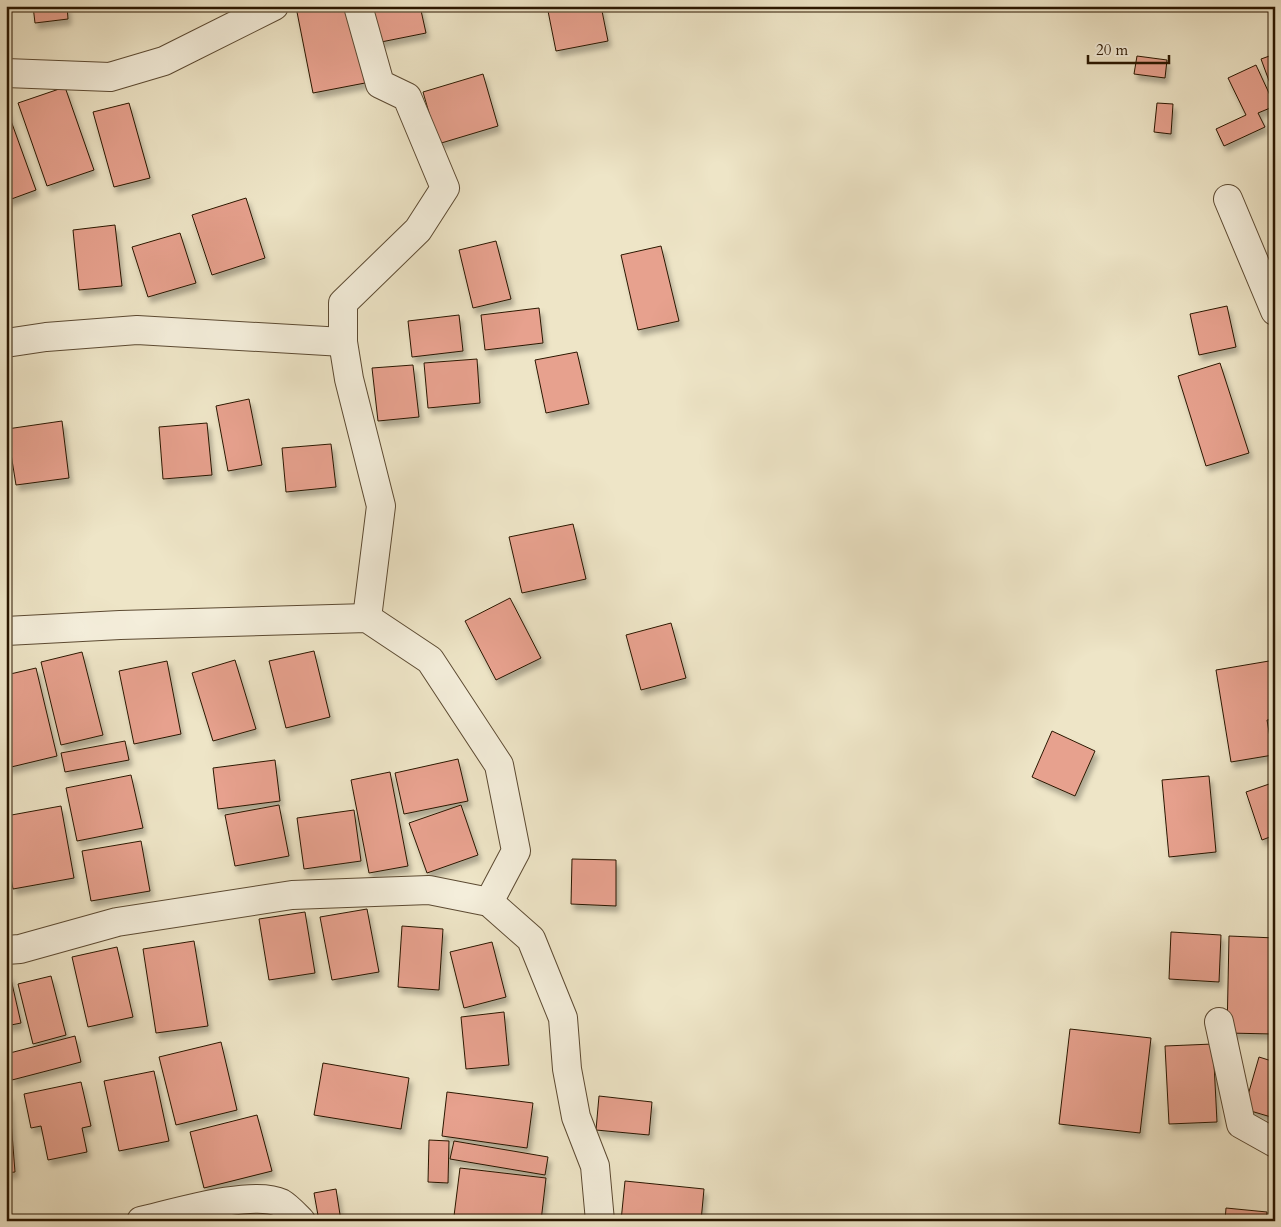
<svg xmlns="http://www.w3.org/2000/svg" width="1281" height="1227" font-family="Cardo,serif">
<defs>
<filter id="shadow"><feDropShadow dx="3" dy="5.5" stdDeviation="2.5" flood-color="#0004"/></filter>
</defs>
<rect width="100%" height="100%" fill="#eee5c7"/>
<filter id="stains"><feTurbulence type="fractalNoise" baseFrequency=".004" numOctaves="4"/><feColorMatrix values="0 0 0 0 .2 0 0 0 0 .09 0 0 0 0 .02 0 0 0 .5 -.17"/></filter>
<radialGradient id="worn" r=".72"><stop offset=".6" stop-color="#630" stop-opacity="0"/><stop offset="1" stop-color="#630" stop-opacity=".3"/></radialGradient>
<g fill="#e7a18e" stroke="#2b1700" filter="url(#shadow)">
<path d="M33,6H67L68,19L35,23Z"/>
<path d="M349,6L365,83L313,93L296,7Z"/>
<path d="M363,6H420L426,33L371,44Z"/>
<path d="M547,6H601L608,41L556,51Z"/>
<path d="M1275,54V97L1261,59Z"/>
<path d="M1137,56L1167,60L1165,78L1134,74Z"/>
<path d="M1256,65L1275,106L1258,113L1265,127L1224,146L1216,129L1246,115L1228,78Z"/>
<path d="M483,74L498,126L438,144L423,92Z"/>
<path d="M65,87L94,170L47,186L18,103Z"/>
<path d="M129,103L150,178L114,187L93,112Z"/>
<path d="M1157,103L1173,104L1171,134L1154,132Z"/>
<path d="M6,107L36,190L6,201Z"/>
<path d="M246,198L265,258L212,275L192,215Z"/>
<path d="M115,225L122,286L79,290L73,230Z"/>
<path d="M180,233L196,283L148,297L132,247Z"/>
<path d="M496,241L511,299L473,308L459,250Z"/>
<path d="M661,246L679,321L638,330L621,255Z"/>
<path d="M1227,306L1236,347L1199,355L1190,314Z"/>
<path d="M539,308L543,343L485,350L481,315Z"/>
<path d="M459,315L463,351L412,357L408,321Z"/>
<path d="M577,352L589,404L546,413L535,360Z"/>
<path d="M477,359L480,403L428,408L424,363Z"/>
<path d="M1220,363L1249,453L1206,466L1178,376Z"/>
<path d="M413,365L419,417L378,421L372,368Z"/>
<path d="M249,399L262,465L228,471L216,406Z"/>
<path d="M62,421L69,478L16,485L7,429Z"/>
<path d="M207,423L212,475L163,479L159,427Z"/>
<path d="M331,444L336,487L286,492L282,448Z"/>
<path d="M573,524L586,579L522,593L509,537Z"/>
<path d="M510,598L541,658L496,680L465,621Z"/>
<path d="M671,623L686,678L641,690L626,635Z"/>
<path d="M314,651L330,717L286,728L269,661Z"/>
<path d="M82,652L103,735L61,745L41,662Z"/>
<path d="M235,660L256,729L213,741L192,673Z"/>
<path d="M1275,660V719L1267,720L1273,755L1231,762L1216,670Z"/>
<path d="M167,661L181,734L134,744L119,671Z"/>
<path d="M36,668L57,756L7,768L6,675Z"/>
<path d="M1052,731L1095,751L1075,796L1032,777Z"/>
<path d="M125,741L129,760L65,772L61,753Z"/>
<path d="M458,759L468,801L404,814L395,773Z"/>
<path d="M275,760L280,801L218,809L213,768Z"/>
<path d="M390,772L408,866L369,873L351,780Z"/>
<path d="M131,775L143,828L77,841L66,788Z"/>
<path d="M1209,776L1216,852L1169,857L1162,780Z"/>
<path d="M1275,782V835L1262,840L1246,792Z"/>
<path d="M279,805L289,856L235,866L225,815Z"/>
<path d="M461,805L478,855L427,873L409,823Z"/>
<path d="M61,806L74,878L13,889L6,851V816Z"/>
<path d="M354,810L361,861L304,869L297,818Z"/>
<path d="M141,841L150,891L91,901L82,851Z"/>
<path d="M572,859L616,860V906L571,904Z"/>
<path d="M367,909L379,972L332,980L320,917Z"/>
<path d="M305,912L315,973L269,980L259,919Z"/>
<path d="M402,926L443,929L439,990L398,987Z"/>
<path d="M1171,932L1221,935L1219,982L1169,979Z"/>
<path d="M1229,936L1275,938L1273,1034L1227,1033Z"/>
<path d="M194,941L208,1026L156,1033L143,949Z"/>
<path d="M492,942L506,997L464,1008L450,952Z"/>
<path d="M117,947L133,1017L88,1027L72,957Z"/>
<path d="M10,975L21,1023L6,1026V976Z"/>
<path d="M51,976L66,1035L33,1044L18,984Z"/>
<path d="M504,1012L509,1065L466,1069L461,1017Z"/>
<path d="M1070,1029L1151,1038L1140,1133L1059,1124Z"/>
<path d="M75,1036L81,1062L12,1080L6,1054Z"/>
<path d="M221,1042L237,1110L176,1125L159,1057Z"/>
<path d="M1213,1044L1217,1122L1169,1124L1165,1046Z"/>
<path d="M1259,1057L1275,1062V1126L1269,1124L1271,1117L1244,1109Z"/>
<path d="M323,1063L409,1078L401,1129L314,1115Z"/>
<path d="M154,1071L169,1141L119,1151L104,1081Z"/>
<path d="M81,1082L91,1126L82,1128L87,1152L48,1160L41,1126L31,1128L24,1094Z"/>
<path d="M447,1092L533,1103L527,1148L442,1136Z"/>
<path d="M6,1095H9L15,1172L6,1173Z"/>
<path d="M599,1096L652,1102L649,1135L596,1130Z"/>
<path d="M257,1115L272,1171L204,1188L190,1132Z"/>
<path d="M429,1140L449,1141L448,1183L428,1182Z"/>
<path d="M454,1141L548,1157L545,1175L450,1159Z"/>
<path d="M460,1168L546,1178L541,1221H495L454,1216Z"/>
<path d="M625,1181L704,1189L701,1221H621Z"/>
<path d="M336,1189L341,1221H319L314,1193Z"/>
<path d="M1226,1208L1267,1212L1266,1221H1225Z"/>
</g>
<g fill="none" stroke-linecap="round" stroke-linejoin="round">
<defs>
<g id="minor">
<path d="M6,73L110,77L164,61L274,6"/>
<path d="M1228,199L1275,311"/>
<path d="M343,342L349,379L381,506L367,618"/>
<path d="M6,343L46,337L137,330L343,342V303L418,230L445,188L407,97L380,84L358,6"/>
<path d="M6,631L120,625L367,618L430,660L499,765L516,851L489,902"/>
<path d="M6,950L20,949L117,922L292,895L429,890L489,902L531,939L563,1018L567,1069L576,1117L595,1166L600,1221"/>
<path d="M1219,1022L1241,1124L1275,1143"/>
<path d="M141,1221C172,1214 253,1189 281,1203C288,1207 295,1215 301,1221"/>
</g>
</defs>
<use href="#minor" stroke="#5c4a32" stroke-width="30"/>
<use href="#minor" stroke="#f4eedb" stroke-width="28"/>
</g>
<rect width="1281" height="1227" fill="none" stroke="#eee5c7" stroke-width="25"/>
<rect x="8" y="8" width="1266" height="1212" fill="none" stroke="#2b1700" stroke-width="2.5"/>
<rect x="12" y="12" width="1256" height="1202" fill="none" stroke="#2b1700"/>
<path d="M1088 55v8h81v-8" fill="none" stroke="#2b1700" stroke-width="2.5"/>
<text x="1096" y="55" font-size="15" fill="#2b1700" stroke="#f4eedb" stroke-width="4" paint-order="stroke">20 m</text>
<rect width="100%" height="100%" filter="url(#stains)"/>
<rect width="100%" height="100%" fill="url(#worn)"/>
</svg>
